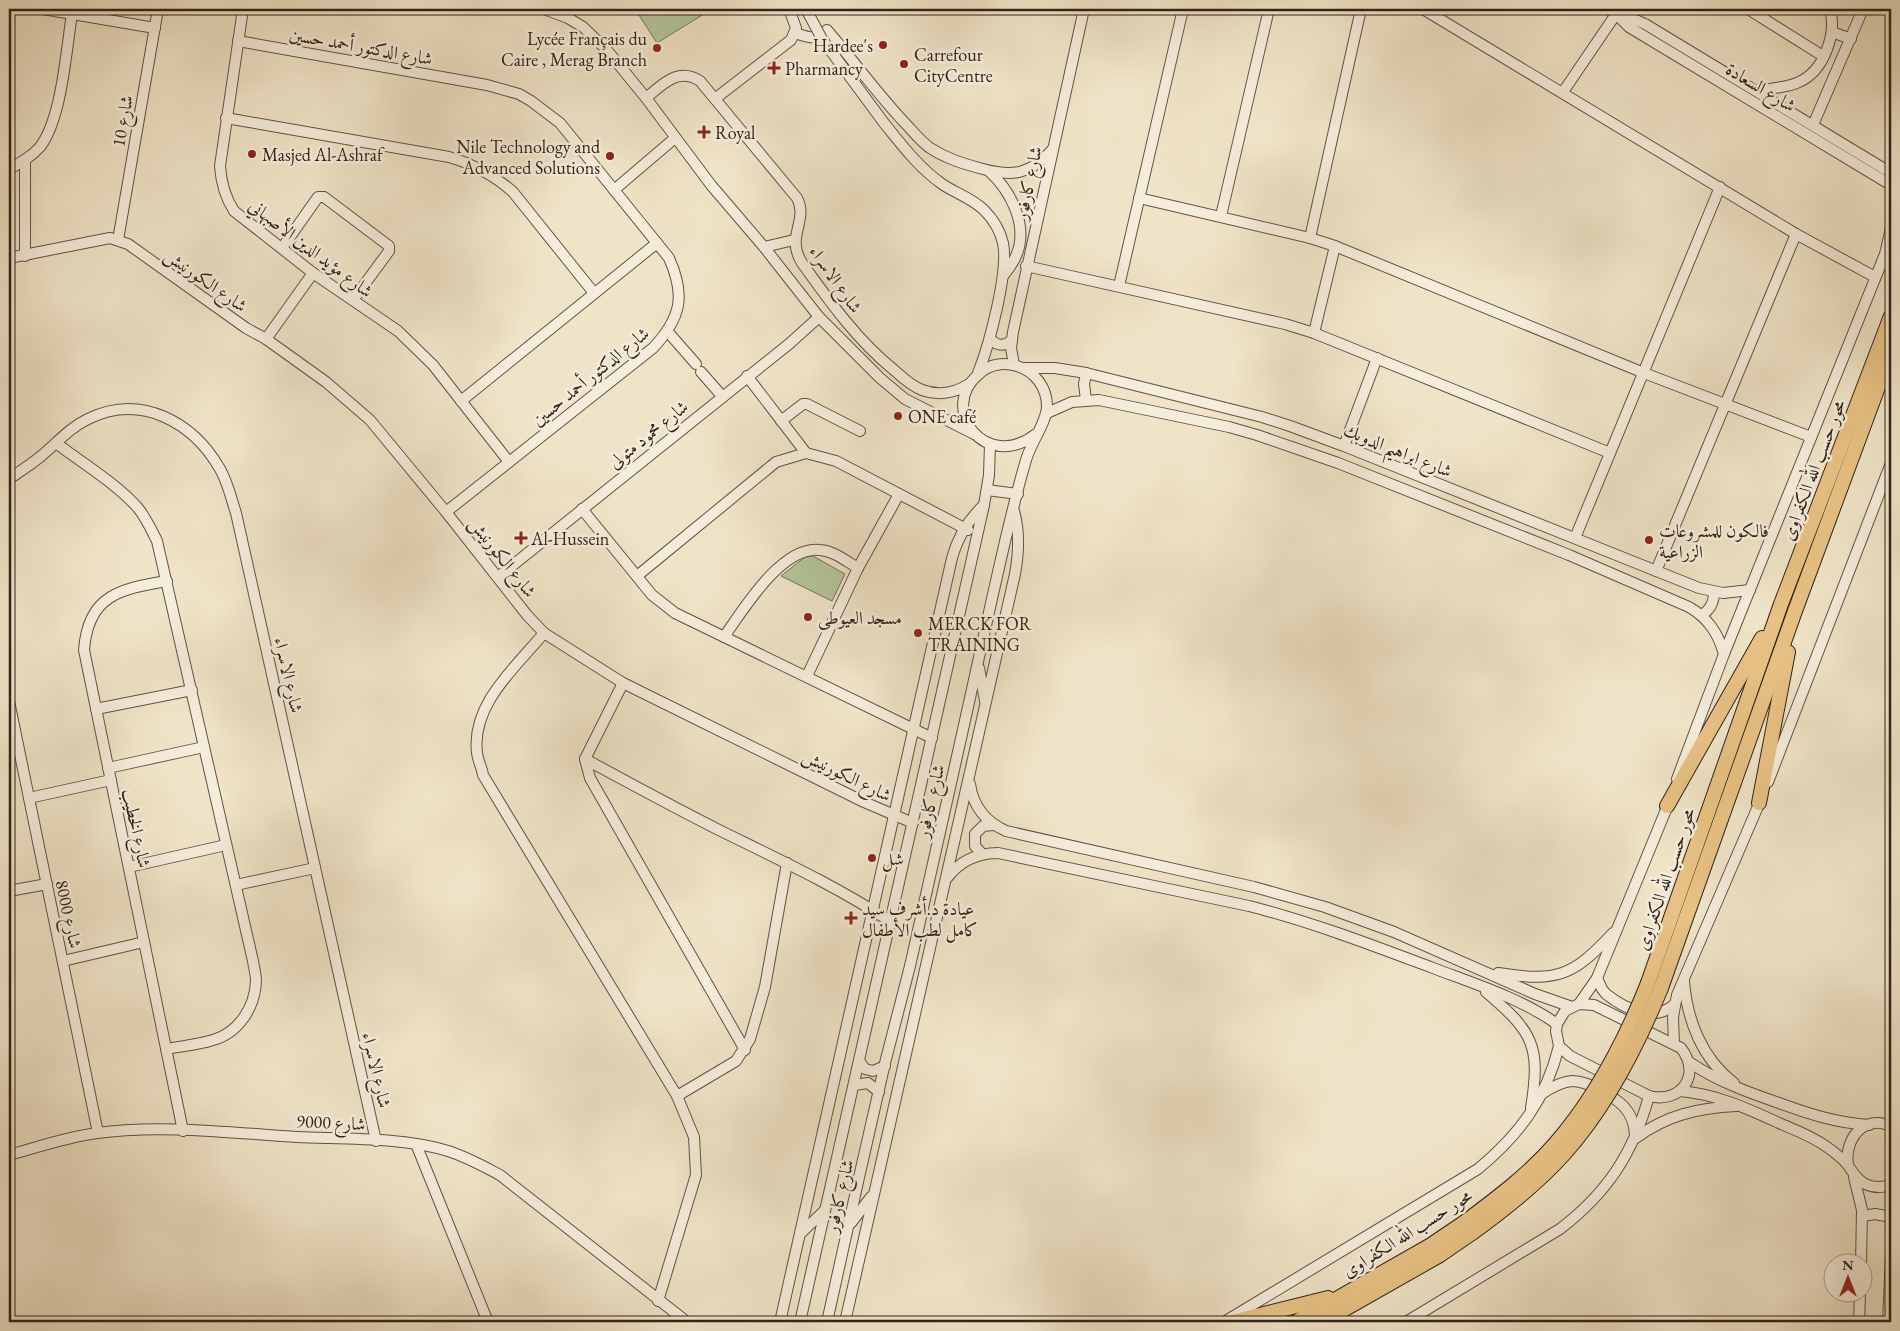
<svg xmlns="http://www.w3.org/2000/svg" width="1900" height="1331" font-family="'EB Garamond',Amiri,serif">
<rect width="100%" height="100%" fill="#f0e4c8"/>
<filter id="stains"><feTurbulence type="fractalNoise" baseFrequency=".004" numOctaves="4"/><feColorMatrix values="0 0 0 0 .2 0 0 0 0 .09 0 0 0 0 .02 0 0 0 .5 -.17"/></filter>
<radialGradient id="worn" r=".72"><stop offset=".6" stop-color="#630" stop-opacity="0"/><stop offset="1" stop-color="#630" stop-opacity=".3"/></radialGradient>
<g fill="#b4c59a" stroke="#727459">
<path d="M635,9H712L657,43Z"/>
<path d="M813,556L845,574L832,601L781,576L805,557Z"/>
</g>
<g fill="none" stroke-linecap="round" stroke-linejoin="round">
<defs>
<g id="minor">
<path d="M43,9L155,28"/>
<path d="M243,9L220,166C221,182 225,197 234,211L313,273L398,331L433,365L509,462"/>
<path d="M544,9L568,18L583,27L606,49L646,98L711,185L764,247L819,317L880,378L905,399L974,434"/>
<path d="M1423,9L1796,234L1875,277"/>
<path d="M1608,9C1619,16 1633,18 1645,24L1891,173"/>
<path d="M1748,9L1823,56"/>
<path d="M1617,15L1629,27L1891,185"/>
<path d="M1832,32L1851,39"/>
<path d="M795,33C807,37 819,42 827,30C853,60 876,92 903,121C912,130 920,141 930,148C947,159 964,164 983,169C1013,177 1031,174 1052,150"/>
<path d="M238,41L487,85L519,94L531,101L560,123L669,258C686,296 681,318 653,348L446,512"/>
<path d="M1757,91C1770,88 1787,88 1799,82C1824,71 1837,34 1830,9"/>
<path d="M1563,92L1616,14"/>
<path d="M646,98C663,84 678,67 700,81L797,198C809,221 785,236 802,263C830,302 857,340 894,370C902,377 911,386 922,390C938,396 955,393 969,384"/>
<path d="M716,98L791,40L796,28L789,9"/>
<path d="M226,118L449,157C473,164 494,175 513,192L594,293"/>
<path d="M884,123C902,145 918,167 942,184C955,193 972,198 984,210C993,219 1000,230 1003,243C1009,271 989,346 978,373"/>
<path d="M1813,125L1863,9"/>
<path d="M9,169C20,163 31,157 40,147C62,118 66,51 72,14"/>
<path d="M989,171C1011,191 1029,226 1016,256C1013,263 1008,270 1003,276"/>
<path d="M614,190L675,138"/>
<path d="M1139,198L1310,238L1335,246L1644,373L1811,437"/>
<path d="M1221,216L1269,9"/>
<path d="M1310,238L1361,9"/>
<path d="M118,240L158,9"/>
<path d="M764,247L794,240"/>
<path d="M282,248L318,197H324L389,246V251L353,300"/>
<path d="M25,256V161"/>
<path d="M9,258L110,238L128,244L246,328L266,339L326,382L370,420L446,512L527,615L544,633L623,683L864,802L913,823"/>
<path d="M1026,266L1285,324L1314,333L1610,453"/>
<path d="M1119,286L1183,9"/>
<path d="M668,332L696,364"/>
<path d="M1314,333L1335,246"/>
<path d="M990,338C996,346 1004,347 1012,340"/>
<path d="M266,339L313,273"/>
<path d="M1014,365L1011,348L1013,332L1084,9"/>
<path d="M1024,368H1055L1086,373L1262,417L1290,426L1344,446L1699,588L1723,593L1750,590"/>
<path d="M701,372L722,396"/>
<path d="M1086,373L1084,384L1086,400"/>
<path d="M747,376L806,453"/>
<path d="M461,401L657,243"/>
<path d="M1047,413L1072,402L1099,400L1229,427L1257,435L1338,463L1569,555L1689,607C1708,618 1718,633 1724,654"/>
<path d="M781,421L803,404H807L860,431"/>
<path d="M56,443C82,463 116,483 138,508C146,518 151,529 157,541L253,961C254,968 256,975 256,981C255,1008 238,1033 213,1040C198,1045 181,1046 166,1049"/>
<path d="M1344,446L1377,358"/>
<path d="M9,479C19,472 30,465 40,457C56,444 69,428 88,419C141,393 193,422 220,469C228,483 231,498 236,513L376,1141"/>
<path d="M987,490L1018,494"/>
<path d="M582,509L652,595L675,613L932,738"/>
<path d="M1575,538L1720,187"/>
<path d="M1656,571L1796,234"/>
<path d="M637,576L776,462L806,453L836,461L968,530"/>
<path d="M498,577L789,344L819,317"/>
<path d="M167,581C120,589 88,595 84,650L183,1131"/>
<path d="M1702,615C1711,609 1714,602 1714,592"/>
<path d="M544,633C516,667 471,704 477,753C478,761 482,768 483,775L677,1096L694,1137L696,1175L658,1301"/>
<path d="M724,637C743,610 782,545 820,550C834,551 846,561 858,568"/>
<path d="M979,668L985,701"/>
<path d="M807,676L858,568L899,494"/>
<path d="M623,683L585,759L590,778L745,1050"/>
<path d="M9,701L98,1133"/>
<path d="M96,709L192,690"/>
<path d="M585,759C631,784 677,809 723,832C780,860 838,887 891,922"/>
<path d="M108,768L204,747"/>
<path d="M1677,779L1724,654L1885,254L1891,228"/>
<path d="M1768,782L1891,463"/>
<path d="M970,784C973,806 986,822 1006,831L1254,887L1325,907L1394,932L1535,994L1572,1007"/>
<path d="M29,798L111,780"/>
<path d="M982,854L975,846V834L983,826L994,825"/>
<path d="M129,867L226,845"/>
<path d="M947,878C960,861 977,853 998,853L1249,906C1312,922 1372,945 1433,968C1475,984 1520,998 1557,1024"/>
<path d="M236,885L315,868"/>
<path d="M9,891L47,884"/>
<path d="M63,961L144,942"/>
<path d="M1498,973C1557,982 1572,977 1613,933"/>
<path d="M1597,978L1602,989L1606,994C1625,1009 1654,1023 1675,1004"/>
<path d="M1684,981C1687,1020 1702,1059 1734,1083"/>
<path d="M1486,992C1533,1032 1541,1045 1531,1108"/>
<path d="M1579,1004L1597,978L1670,800"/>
<path d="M1579,1004L1594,1005L1681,1048C1702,1075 1681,1104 1649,1096L1570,1056L1559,1046L1556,1031L1557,1024L1565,1011Z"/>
<path d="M1674,1044L1673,1017L1677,995L1762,797"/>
<path d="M860,1062L865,1069L873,1071L885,1066"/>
<path d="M1689,1062C1717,1081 1747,1092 1779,1103C1809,1114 1837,1123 1869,1125"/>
<path d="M854,1085L868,1083L879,1092"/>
<path d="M1680,1091C1716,1094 1746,1108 1779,1123C1795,1130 1812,1136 1827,1147C1834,1152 1842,1158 1847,1164C1853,1172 1856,1179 1865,1184C1874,1188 1883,1188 1891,1184"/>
<path d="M1543,1093C1552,1087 1561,1082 1572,1081C1582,1081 1590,1085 1598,1089C1619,1100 1634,1110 1635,1135"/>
<path d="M677,1096L736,1061L750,1039L765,987L787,863"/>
<path d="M1636,1138C1666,1115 1699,1108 1736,1106"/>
<path d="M416,1144L488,1322"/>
<path d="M9,1155C38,1147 67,1137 97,1133C159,1124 234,1133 297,1137C344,1139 404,1137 448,1151C467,1157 483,1166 500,1175L687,1322"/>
<path d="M1848,1165C1844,1139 1864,1114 1891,1126"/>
<path d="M1854,1177L1862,1210L1861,1264"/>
<path d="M1863,1216L1875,1214L1891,1217"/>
<path d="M851,1223L871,1197"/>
<path d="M800,1234L825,1210"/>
<path d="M780,1322L952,558C958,536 968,520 984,505"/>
<path d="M800,1322L984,505L989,475L990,444"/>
<path d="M827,1322C846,1236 865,1149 885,1063C893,1031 902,998 910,966C938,845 964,724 991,603C1002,555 1012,507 1026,460C1031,442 1047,422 1047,406C1047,388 1035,371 1017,366C1004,362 989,364 979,374C937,409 986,473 1036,434"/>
<path d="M845,1322L1015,574C1019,552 1020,532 1014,511"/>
<path d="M1224,1322L1478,1169C1520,1134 1546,1099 1559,1046"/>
<path d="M1406,1322L1560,1229C1607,1193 1633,1154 1649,1096"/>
<path d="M1859,1322L1860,1294"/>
<path d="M1888,1322L1891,1254"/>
</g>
<g id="major">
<path d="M1759,803L1788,652"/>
<path d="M1667,806L1762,638"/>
<path d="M1648,983L1781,604L1891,316"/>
<path d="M1661,988L1795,611L1891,352"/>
<path d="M1232,1322L1328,1298"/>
<path d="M1296,1322L1431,1245L1465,1222"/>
<path d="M1322,1322L1440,1255L1472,1233"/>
</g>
</defs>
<use href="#minor" stroke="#615244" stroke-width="12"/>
<use href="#major" stroke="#312218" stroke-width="16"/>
<use href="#minor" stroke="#f5eddb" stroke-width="10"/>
<use href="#major" stroke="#e8c284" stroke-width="14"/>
<defs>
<path id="minor-bridge" d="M806,9L822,39L884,123"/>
<g id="major-bridge">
<path d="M1465,1222C1497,1198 1529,1174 1555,1144C1596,1097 1625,1041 1648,983"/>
<path d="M1472,1233C1504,1210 1537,1184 1564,1154C1607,1106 1637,1047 1661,988"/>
</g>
</defs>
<use href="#minor-bridge" stroke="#615244" stroke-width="12" stroke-linecap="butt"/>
<use href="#major-bridge" stroke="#312218" stroke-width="16" stroke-linecap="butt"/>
<use href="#minor-bridge" stroke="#f5eddb" stroke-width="10"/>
<use href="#major-bridge" stroke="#e8c284" stroke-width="14"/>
</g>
<g fill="#8f2418" stroke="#f5eddb" stroke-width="2">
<circle cx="883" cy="45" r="5"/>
<circle cx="657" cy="48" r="5"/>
<circle cx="904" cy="64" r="5"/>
<path d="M771.5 60.5h5v5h5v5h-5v5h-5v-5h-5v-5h5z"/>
<path d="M701.5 124.5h5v5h5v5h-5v5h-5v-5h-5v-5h5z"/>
<circle cx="252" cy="154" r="5"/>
<circle cx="610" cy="156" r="5"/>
<circle cx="898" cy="416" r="5"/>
<path d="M518.5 530.5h5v5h5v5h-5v5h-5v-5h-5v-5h5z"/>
<circle cx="1649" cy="540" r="5"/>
<circle cx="808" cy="617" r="5"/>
<circle cx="918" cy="633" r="5"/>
<circle cx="872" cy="858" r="5"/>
<path d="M848.5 910.5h5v5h5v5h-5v5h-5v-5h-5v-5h5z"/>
</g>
<g text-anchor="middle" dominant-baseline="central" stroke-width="5" stroke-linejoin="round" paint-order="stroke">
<g font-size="18" fill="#312218" stroke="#f5eddb" text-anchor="start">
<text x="647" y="38" text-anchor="end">Lycée Français du<tspan x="647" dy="21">Caire , Merag Branch</tspan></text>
<text x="873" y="45" text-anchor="end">Hardee's</text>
<text x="914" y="54">Carrefour<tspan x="914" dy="21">CityCentre</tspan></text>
<text x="785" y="68">Pharmancy</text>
<text x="715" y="132">Royal</text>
<text x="600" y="146" text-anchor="end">Nile Technology and<tspan x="600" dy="21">Advanced Solutions</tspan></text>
<text x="262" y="154">Masjed Al-Ashraf</text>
<text x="908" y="416">ONE café</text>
<text x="1659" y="530">فالكون للمشروعات<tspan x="1659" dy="21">الزراعية</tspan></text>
<text x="531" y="538">Al-Hussein</text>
<text x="818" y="617">مسجد العيوطى</text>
<text x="928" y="623">MERCK FOR<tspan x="928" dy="21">TRAINING</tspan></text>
<text x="882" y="858">شل</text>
<text x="862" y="908">عيادة د.أشرف سيد<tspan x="862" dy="21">كامل لطب الأطفال</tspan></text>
</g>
<g font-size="18" fill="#312218" stroke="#f5eddb">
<text transform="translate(361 46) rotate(10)">شارع الدكتور أحمد حسين</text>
<text transform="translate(1761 87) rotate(31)">شارع السعادة</text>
<text transform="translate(122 121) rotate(-80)">شارع 10</text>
<text transform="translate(1028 183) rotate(-78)">شارع كارفور</text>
<text transform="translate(311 248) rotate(37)">شارع مؤيد الدين الأصبهاني</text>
<text transform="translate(836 279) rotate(55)">شارع الاسراء</text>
<text transform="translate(206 280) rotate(35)">شارع الكورنيش</text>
<text transform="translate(590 376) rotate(-39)">شارع الدكتور أحمد حسين</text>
<text transform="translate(648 434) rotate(-39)">شارع محمود متولى</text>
<text transform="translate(1398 450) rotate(22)">شارع ابراهيم الدوبك</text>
<text transform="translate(1813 470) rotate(-69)">محور حسب الله الكفراوى</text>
<text transform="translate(503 557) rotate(52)">شارع الكورنيش</text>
<text transform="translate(289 675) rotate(77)">شارع الاسراء</text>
<text transform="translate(847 775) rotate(26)">شارع الكورنيش</text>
<text transform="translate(930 801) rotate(-77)">شارع كارفور</text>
<text transform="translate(137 828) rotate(78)">شارع الخطيب</text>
<text transform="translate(1665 879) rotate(-71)">محور حسب الله الكفراوى</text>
<text transform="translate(69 914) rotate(78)">شارع 8000</text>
<text transform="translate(377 1070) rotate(77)">شارع الاسراء</text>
<text transform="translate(331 1122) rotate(3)">شارع 9000</text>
<text transform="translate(839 1196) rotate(-77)">شارع كارفور</text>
<text transform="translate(1407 1233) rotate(-32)">محور حسب الله الكفراوى</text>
</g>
</g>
<rect width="1900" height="1331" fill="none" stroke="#f0e4c8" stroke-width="30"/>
<rect x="10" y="10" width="1880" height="1311" fill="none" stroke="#312218" stroke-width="2.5"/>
<rect x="15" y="15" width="1870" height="1301" fill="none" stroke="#312218"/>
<g transform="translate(1848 1278)"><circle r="24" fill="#f5eddb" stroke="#a79c8d"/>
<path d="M0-4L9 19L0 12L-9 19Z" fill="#8f2418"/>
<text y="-8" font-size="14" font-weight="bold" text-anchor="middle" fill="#312218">N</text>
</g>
<rect width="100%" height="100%" filter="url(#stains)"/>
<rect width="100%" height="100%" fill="url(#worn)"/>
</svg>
